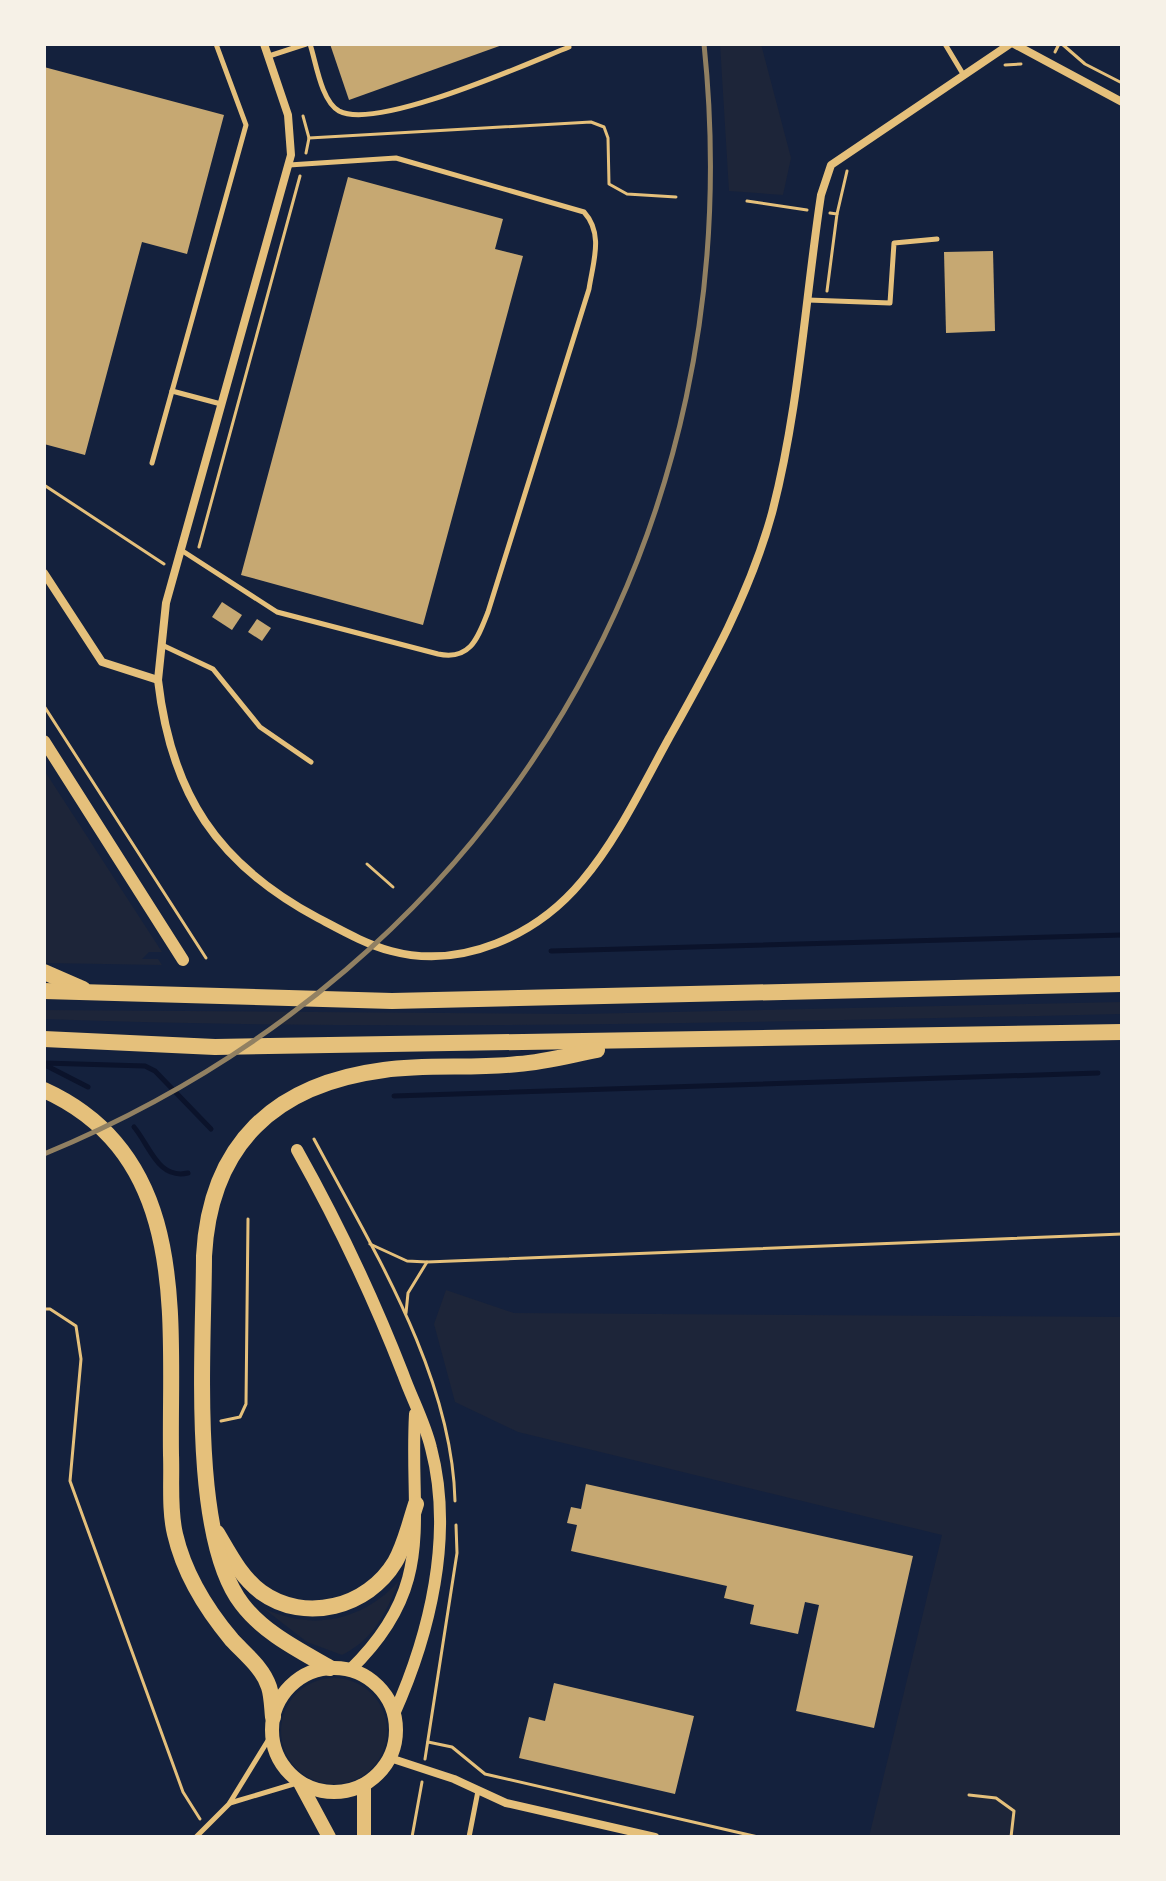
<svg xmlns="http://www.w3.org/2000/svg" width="1166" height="1881" font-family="'Fira Sans',sans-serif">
<rect width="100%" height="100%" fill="#14213d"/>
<g fill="#1d2539">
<path d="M720,44H761L791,158L783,195L729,191Z"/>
<path d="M44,770L162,952H149L142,959H158L162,965L44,963Z"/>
<path d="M1122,1002V1014C763,1022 403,1032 44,1019V1010L581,1014Z"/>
<path d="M446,1290L514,1313L1122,1317V1837H869L942,1535L518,1432L455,1402L434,1324Z"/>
<path d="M399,1581C386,1613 374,1639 342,1655L307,1642L263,1608C312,1631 361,1622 399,1581Z"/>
<circle cx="334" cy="1731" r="53"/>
</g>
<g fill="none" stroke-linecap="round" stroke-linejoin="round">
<g stroke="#0b132b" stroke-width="5">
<path d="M551,951L1122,935"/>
<path d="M44,1063L145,1066L155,1071L211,1129"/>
<path d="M45,1065L88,1087"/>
<path d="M394,1096L1098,1073"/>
<path d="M134,1127C150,1146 158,1180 188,1173"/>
</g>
</g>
<g fill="#c6a872">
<path d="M330,44H505L349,100Z"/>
<path d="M44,67L224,115L187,254L142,242L85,455L44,444Z"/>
<path d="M348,177L503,219L495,249L523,256L423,625L241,575Z"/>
<path d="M993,251L995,331L946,333L944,252Z"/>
<path d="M222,602L242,615L232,630L212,617Z"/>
<path d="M257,619L271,628L262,641L248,632Z"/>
<path d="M586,1484L913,1556L874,1728L796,1711L819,1605L805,1602L798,1634L750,1624L754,1605L724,1598L727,1586L571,1551L577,1525L567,1523L571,1507L581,1509Z"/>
<path d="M554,1683L694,1716L675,1794L519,1758L529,1717L545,1721Z"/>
</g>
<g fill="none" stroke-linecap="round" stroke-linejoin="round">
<g stroke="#e5c07b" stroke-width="3">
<path d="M1062,44L1085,64L1122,83"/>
<path d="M1055,52L1059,44"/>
<path d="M1005,65L1021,64"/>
<path d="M303,116L309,138"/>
<path d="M306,153L309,138L591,122L604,127L608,138L609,184L627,194L676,197"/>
<path d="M747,201L807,210"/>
<path d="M837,214L847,171"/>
<path d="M827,291L837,214L830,213"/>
<path d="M44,485L164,564"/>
<path d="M199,547L300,176"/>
<path d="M44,706L206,958"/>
<path d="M367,864L393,887"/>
<path d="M314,1139C372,1248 452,1374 455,1501"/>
<path d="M370,1244L407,1261L427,1262L1122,1234"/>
<path d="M44,1309H50L76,1326L81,1359L70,1481L183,1792L200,1819"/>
<path d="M406,1313L408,1293L427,1262"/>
<path d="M221,1421L240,1417L246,1404L248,1219"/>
<path d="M428,1742L452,1747L485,1774L758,1837"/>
<path d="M425,1759L457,1553L456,1525"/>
<path d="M969,1795L996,1798L1014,1811L1011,1837"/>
<path d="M412,1837L422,1782"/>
</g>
<g stroke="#e5c07b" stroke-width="5">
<path d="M310,44C316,62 321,101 339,111C377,131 526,64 569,47L568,44"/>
<path d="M945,44L963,74"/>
<path d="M269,56L306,44"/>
<path d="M808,300L890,303L894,243L937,239"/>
<path d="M172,391L221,404"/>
<path d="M152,463L246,125L216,44"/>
<path d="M181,550L277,612L438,654C471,661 478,637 488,612L589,289C593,262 604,234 584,212L396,158L289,165"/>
<path d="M162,645L213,669L260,727L311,762"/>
<path d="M230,1803L297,1783"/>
<path d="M196,1837L229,1804L272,1734"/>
<path d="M469,1837L478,1791"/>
</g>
<g stroke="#e5c07b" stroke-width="8">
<path d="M1014,44L1122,102"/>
<path d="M44,573L102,662L158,680C171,794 217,864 318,918C341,930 365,944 391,951C462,970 537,935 582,881C617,840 643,785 669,738C710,665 750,594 772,513C799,410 805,301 821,195L831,165L1010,44"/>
<path d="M158,680L166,603L291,155L288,115L264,44"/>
<path d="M390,1758L454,1779L506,1803L655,1837"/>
</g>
<g stroke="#e5c07b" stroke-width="12">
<path d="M44,741L183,960"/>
<path d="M297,1150C338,1223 373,1297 403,1374C412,1399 425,1423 431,1448C454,1535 430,1634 394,1714"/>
<path d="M350,1670C438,1585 409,1522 415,1414"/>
</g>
<g stroke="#e5c07b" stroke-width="14">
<circle cx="334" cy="1730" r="62"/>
<path d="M300,1783L329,1837"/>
<path d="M364,1785V1837"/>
</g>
<g stroke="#e5c07b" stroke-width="16">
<path d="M44,972L83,989"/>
<path d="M44,991L392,1001L1122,984"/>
<path d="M44,1039L215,1047L1122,1032"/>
<path d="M44,1090C192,1157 169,1320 171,1455C172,1480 169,1509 175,1534C184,1573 206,1609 232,1640C245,1654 263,1668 269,1687C272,1696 272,1708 273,1717"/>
<path d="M217,1533C230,1555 241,1577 261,1592C305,1624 368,1607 395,1562C405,1545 410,1522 416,1504"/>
<path d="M330,1668C299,1650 264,1633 242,1604C189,1536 204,1343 204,1256C210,1144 275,1084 384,1070C428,1064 474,1069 518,1064C545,1062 571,1055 597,1050"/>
</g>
<path stroke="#918062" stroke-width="5" d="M44,1154C498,966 755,533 704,44"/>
</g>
<rect width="1166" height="1881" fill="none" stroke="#f6f1e7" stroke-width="92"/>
</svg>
